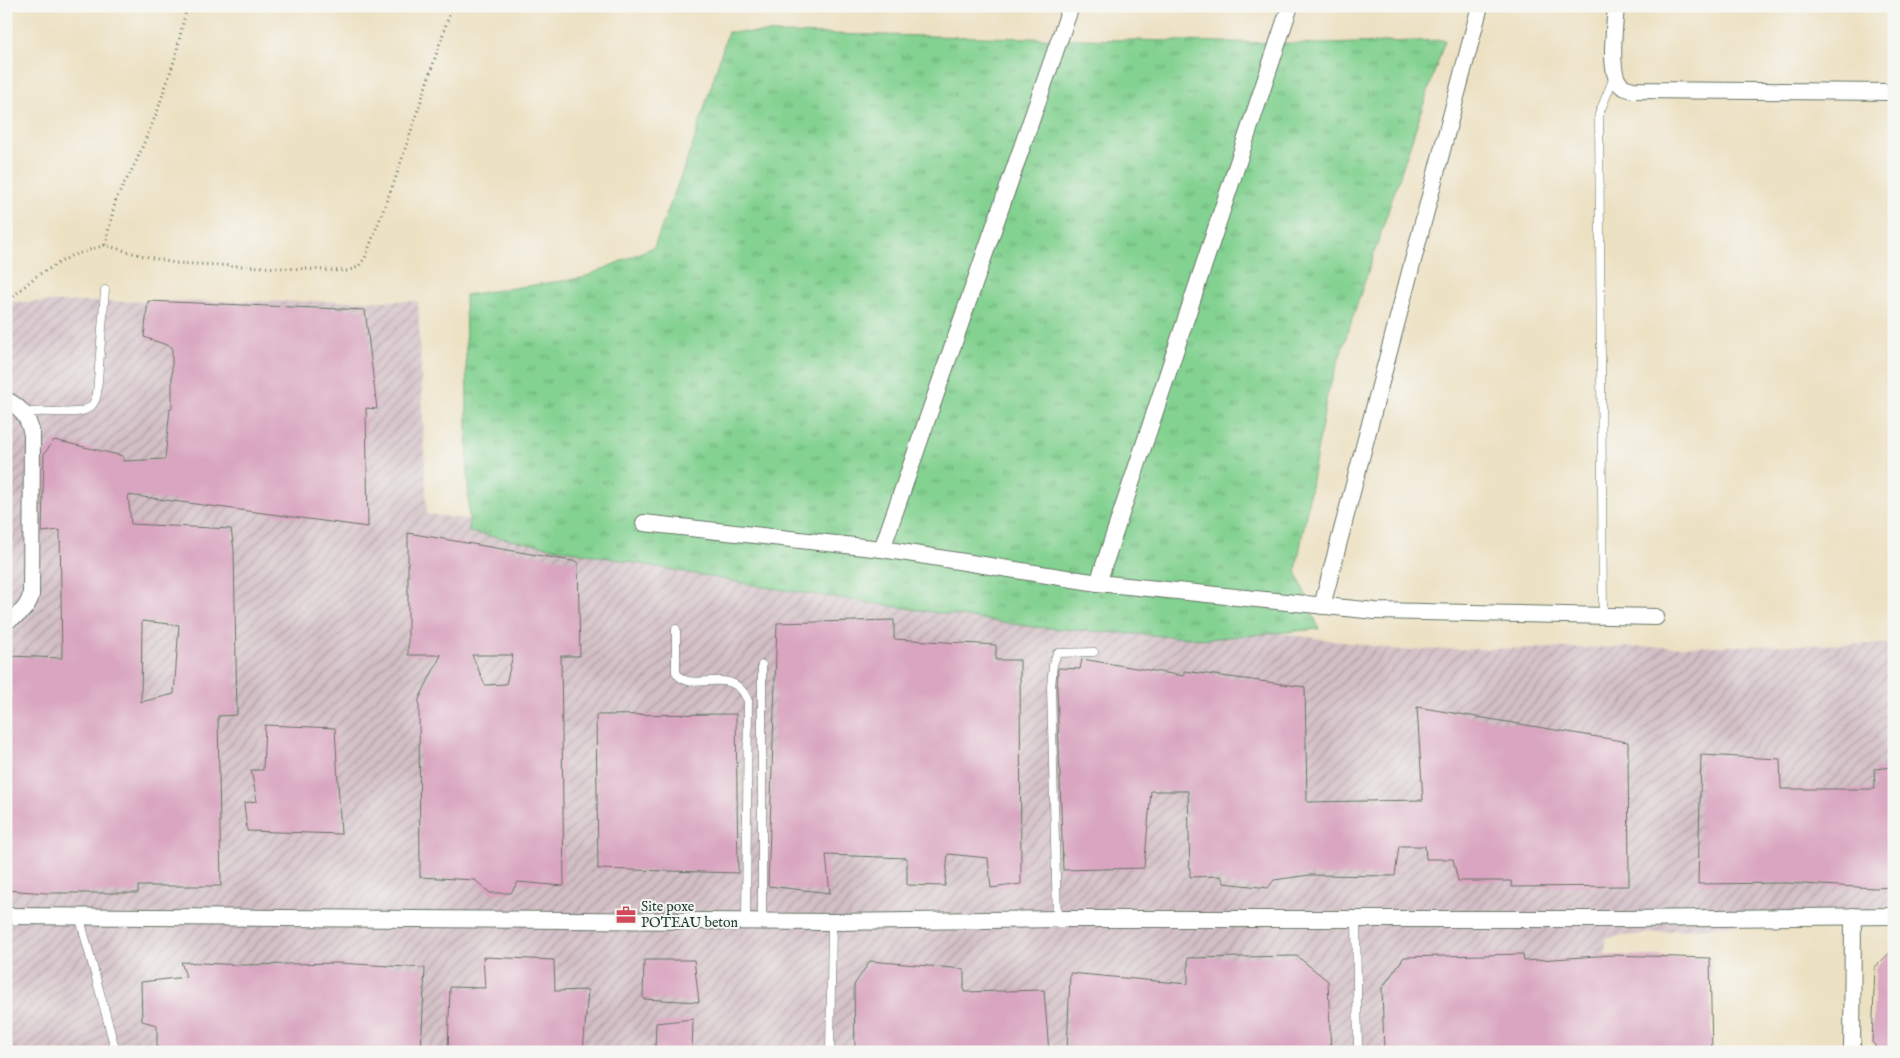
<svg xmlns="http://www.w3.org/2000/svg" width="1900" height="1058" font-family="'IM FELL English',serif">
<defs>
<pattern id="industrial-furrows" width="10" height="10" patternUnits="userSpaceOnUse" patternTransform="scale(1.25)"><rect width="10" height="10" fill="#d2bec5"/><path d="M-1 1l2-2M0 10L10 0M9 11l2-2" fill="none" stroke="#aa9ca1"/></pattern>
<pattern id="grass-tufts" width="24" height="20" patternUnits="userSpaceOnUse" patternTransform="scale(1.25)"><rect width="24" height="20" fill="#83d291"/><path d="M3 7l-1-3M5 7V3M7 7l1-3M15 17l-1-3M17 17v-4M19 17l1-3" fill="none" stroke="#6bac77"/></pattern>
</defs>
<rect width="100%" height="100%" fill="#f6f6f2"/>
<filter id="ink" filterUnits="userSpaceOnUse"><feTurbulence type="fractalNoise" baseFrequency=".02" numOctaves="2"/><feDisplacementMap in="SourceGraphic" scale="10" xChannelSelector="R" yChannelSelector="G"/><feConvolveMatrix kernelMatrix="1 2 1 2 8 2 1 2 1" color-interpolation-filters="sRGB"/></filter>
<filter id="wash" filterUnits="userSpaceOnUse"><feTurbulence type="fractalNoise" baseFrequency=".0096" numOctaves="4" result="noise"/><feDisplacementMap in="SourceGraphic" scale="20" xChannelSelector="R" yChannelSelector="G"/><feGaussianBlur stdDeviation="1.12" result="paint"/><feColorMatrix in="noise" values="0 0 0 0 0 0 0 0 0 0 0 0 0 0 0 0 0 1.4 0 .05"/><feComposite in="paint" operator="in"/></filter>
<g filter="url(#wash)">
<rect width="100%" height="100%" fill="#ede1c3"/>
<path fill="url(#industrial-furrows)" d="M418,301L427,514L1402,650L1894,644V907L1606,938L1602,1052H6V302Z"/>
<path fill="url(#grass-tufts)" stroke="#518862" d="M728,32L1326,44L1445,40L1327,395L1296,571L1319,629L1207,639L1034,627L770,588L469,532L465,295L582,278L654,247L693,144Z"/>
<g id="blocks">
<g fill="#d9a5c0" fill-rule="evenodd">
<path d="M148,301L365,310L377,409L366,408L368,527L128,495L131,524L231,529L234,549L237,715L218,716L221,886H138V893H46L6,890V766H10L9,656L62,658L60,530L42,532L44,454L54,440L123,456V461L165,459L170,408H172V347L144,337ZM142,621L179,625L174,694L141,702Z"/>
<path d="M408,533L578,562L580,656H561L564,886L518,882L511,893H490L475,880L420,877L419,699L441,655H408ZM472,655H513L506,684L485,685Z"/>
<path d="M894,620V639L996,645V660H1020L1021,884L991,888L988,858L948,854L945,886L907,885V858L826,855L830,893L768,886L777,623Z"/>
<path d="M1082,659L1184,676V671L1305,687L1307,802L1423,800L1417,707L1628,742L1629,886L1512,887L1511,881H1458L1453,859H1426L1425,846H1399L1395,876L1309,875L1274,880L1268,888L1224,883L1221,876L1190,877L1188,791H1151L1144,868L1063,870L1057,687L1058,668L1080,669Z"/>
<path d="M736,714L738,873L598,869L596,715Z"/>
<path d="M265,725L335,728L341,834L247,831L244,803L257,801L251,770H263Z"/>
<path d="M1701,755L1780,759L1781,789H1875L1874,769L1894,767V887L1875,888L1785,883L1698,884Z"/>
<path d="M1894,949V1052H1880L1872,1042L1875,967Z"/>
<path d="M1523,954L1524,961L1612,955L1710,958L1712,1052H1384L1382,988L1404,957Z"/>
<path d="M1297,956L1328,981L1331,1052H1067L1070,973L1188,984V958Z"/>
<path d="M483,957L554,960L555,991L588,990L583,1052H448L450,987L485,988Z"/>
<path d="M644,960H694L699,1002L643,999Z"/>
<path d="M870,961L964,969V992L1044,990L1049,1052H855L854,985Z"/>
<path d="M181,962L243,965L338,963L425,968L421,1052H157V1025L142,1021L141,982L186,977Z"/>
<path d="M693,1019L692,1052H655L656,1023Z"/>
</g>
</g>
</g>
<g filter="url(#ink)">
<use href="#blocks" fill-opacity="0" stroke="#677666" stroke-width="1"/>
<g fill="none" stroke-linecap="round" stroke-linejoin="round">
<defs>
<g id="lane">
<path d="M24,414C47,405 93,426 97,393L105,290"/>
<path d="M1603,615L1599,114L1614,77"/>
<path d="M676,629V672C689,697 732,661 748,701L746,921"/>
<path d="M762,665V921"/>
<path d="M79,915L116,1052"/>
<path d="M1057,919L1051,687L1053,665L1057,653L1094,652"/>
<path d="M1356,919L1358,1052"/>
<path d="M830,1052L832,922"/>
</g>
<g id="street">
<path d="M1616,6C1615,25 1607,74 1622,86C1625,88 1630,89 1633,90L1894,92"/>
<path d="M6,400C22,407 29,419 32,435L31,595C27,609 19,616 6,620"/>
<path d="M644,523L882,549L1098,583L1375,611L1656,617"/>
<path d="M882,549L1071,6"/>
<path d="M1098,583L1290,6"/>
<path d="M1322,606L1480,6"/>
<path d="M6,916L832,922L1057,919H1625L1894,916"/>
<path d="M1852,1052L1853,916"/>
</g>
</defs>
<use href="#lane" stroke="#677666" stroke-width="9"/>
<use href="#street" stroke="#677666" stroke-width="18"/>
<g stroke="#677666" stroke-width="3" stroke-dasharray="1 4" stroke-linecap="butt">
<path d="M105,245L116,199L136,162L157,112L175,58L187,6"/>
<path d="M6,303L35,277L71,256L105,245L136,254L174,263L348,271L358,267L365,258L397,174L452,6"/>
</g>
<use href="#lane" stroke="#fff" stroke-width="8"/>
<use href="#street" stroke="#fff" stroke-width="16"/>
</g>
</g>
<defs>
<symbol id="office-bare" viewBox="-9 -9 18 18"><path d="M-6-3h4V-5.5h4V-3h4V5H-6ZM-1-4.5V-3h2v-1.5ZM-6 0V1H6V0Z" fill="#d1495b" stroke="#f6f6f2" stroke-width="2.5" paint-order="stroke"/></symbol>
</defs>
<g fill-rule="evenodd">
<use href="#office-bare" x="612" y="901" width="28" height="28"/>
</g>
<g text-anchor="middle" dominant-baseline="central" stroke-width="4" stroke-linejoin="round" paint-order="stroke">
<g font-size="14" fill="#1f3d34" stroke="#f6f6f2" text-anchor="start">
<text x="641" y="907">Site poxe<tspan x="641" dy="16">POTEAU beton</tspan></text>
</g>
</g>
<rect width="1900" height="1058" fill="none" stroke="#f6f6f2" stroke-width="25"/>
</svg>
